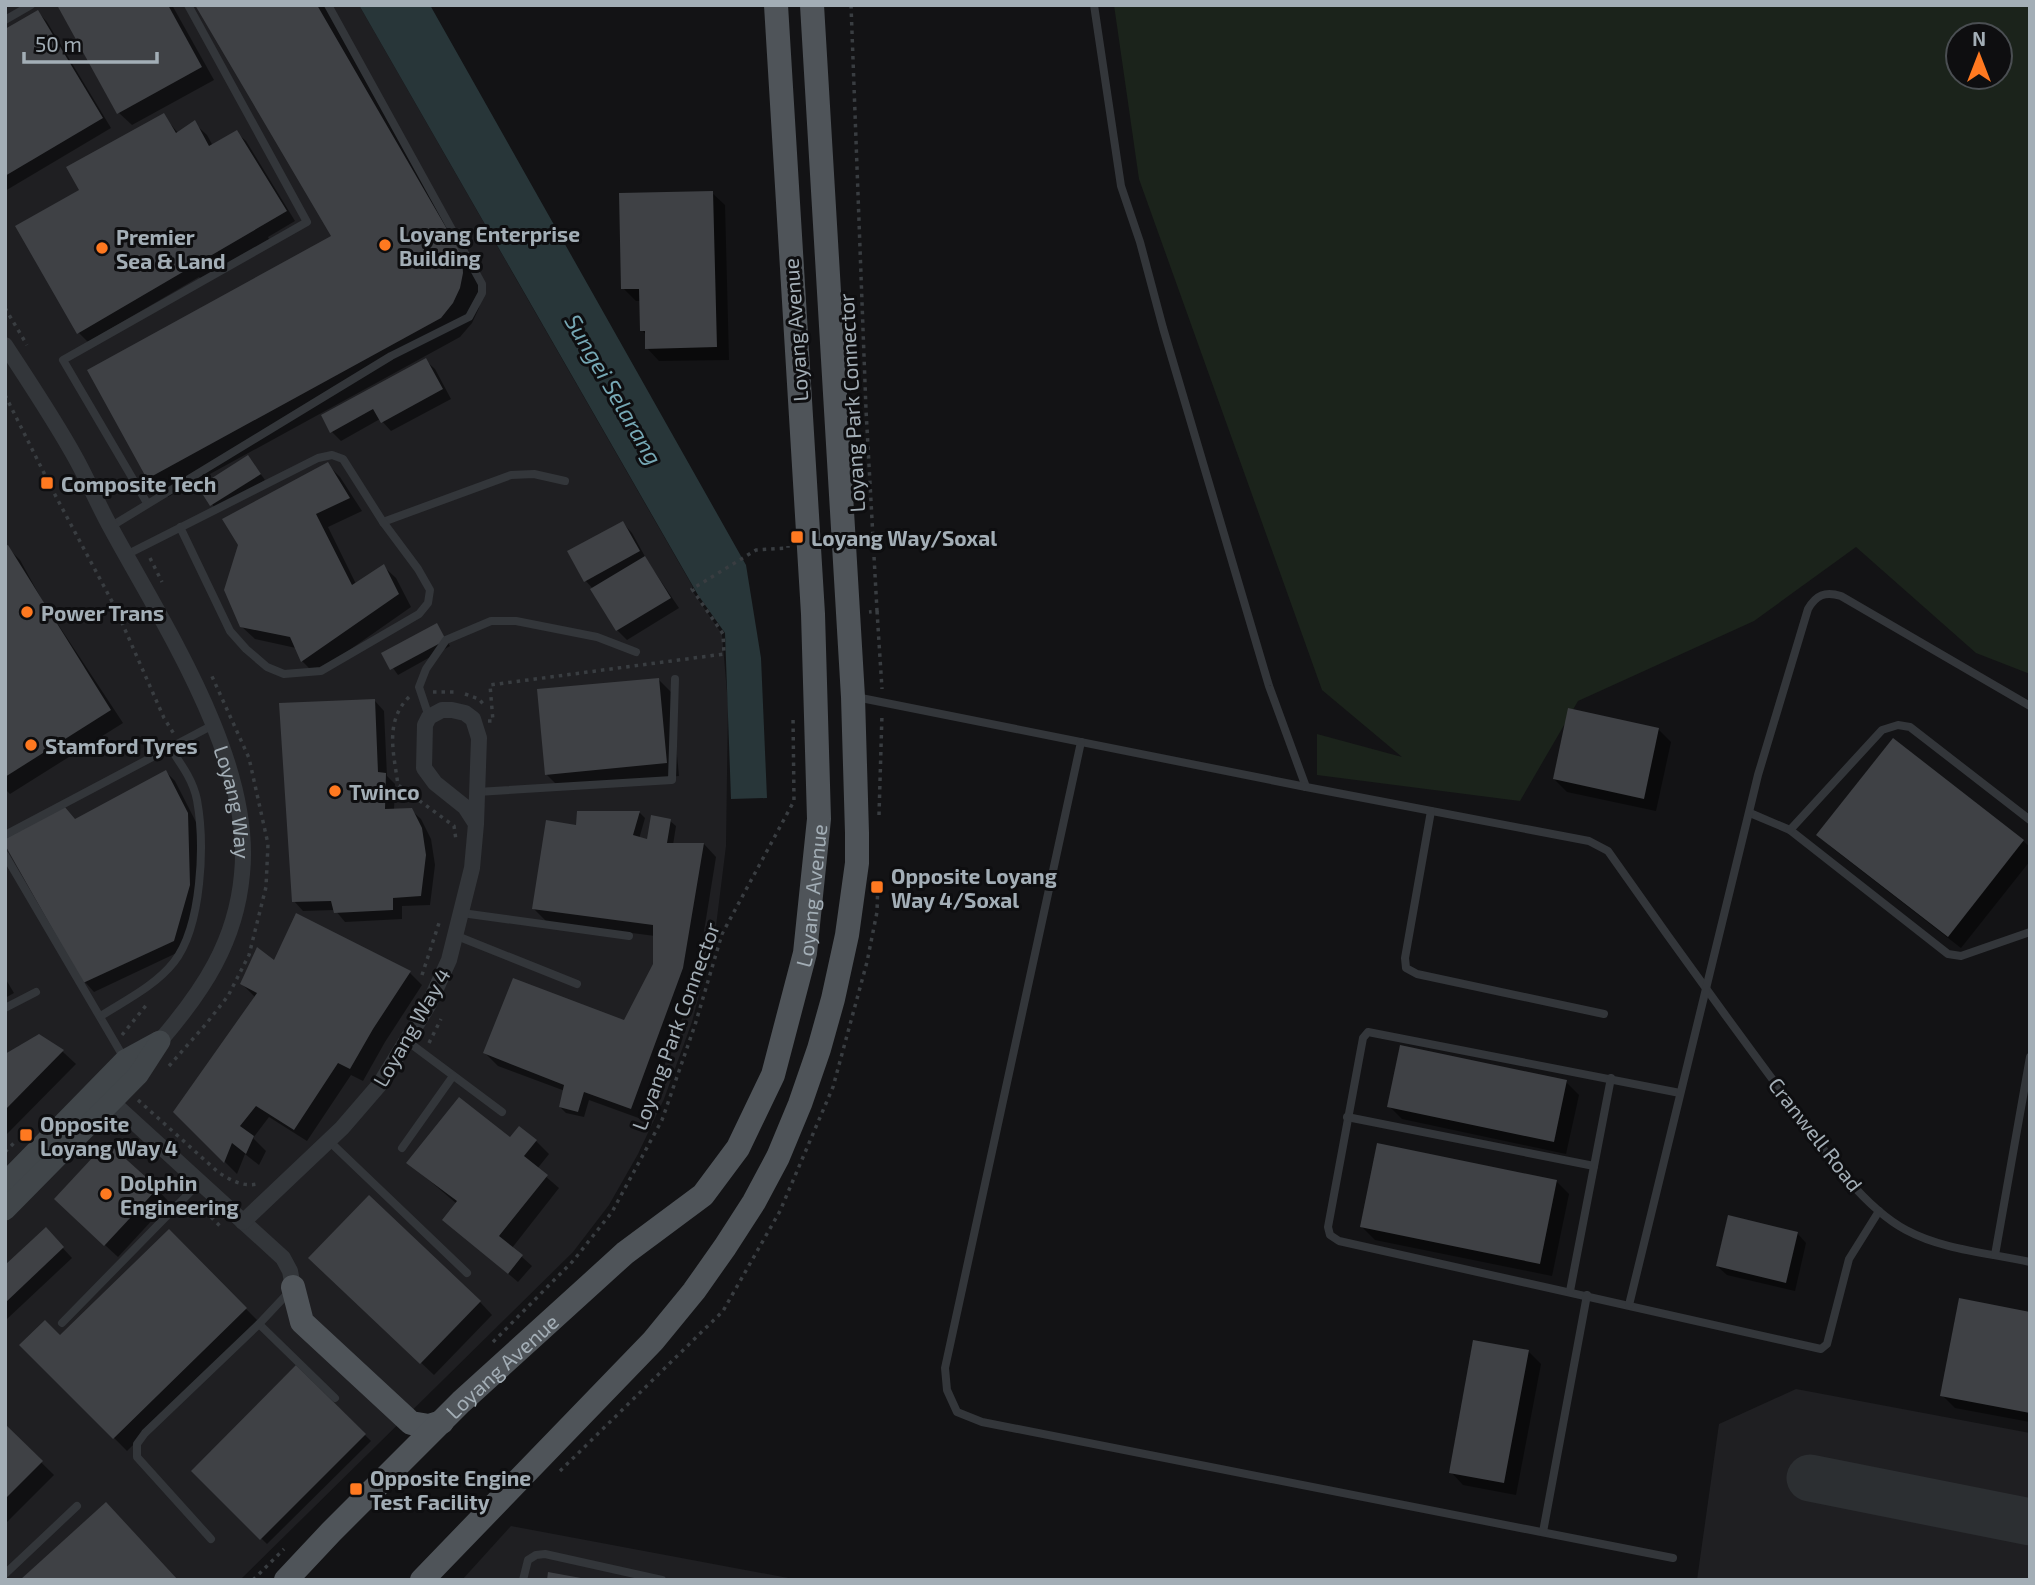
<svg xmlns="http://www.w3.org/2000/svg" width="2035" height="1585" font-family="'Exo 2',sans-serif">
<rect width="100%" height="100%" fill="#131315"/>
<g fill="#1f1f22">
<path d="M5,5H359L693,587L691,589L722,634L728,704L726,846L715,934L692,1022L664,1099L638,1154L609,1205L573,1252L240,1580H5Z"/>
<path d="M1796,1389L2030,1433V1580H1697L1719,1424Z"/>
<path d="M511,1526L799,1580H462Z"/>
</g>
<path fill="#1b231b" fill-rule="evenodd" d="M1114,5H2030V674L1976,653L1856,547L1754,621L1578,701L1520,801L1317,775V734L1402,757L1322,690L1139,179ZM1958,35H2000V77H1958Z"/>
<path fill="#283639" d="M359,5H430L746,565L761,658L767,798L731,799L725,633L698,595Z"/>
<g fill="#0007">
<path d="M59,5H172L214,80L132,125L119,113Z"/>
<path d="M197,5H324L481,276L482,293L479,308L472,323L460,337L168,497L149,478L334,237Z"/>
<path d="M38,12L47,22L111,128L5,191V32Z"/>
<path d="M163,115L178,133L194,123L207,135L213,146L236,132L246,141L295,221L268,237L270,241L203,280L199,277L88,342L79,333L81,190Z"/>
<path d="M712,193L725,205L729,360L659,361L647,348L646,335L642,330L641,301H636L623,288Z"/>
<path d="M425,360L435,369L451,399L391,431L380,419L341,441L331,431Z"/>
<path d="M248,457L265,480L217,511L200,488Z"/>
<path d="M327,464L340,477L362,511L328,527L356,584L383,566L396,578L411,607L315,674L302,661L296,648L255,639L241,626Z"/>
<path d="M623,523L632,533L648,562L679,608L627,640L617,630L593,589L585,580Z"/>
<path d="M7,547L20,560L42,600L123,723L10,794L5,789V548Z"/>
<path d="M436,625L450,646L398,675L383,654Z"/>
<path d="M658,679L671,692L679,776L559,787L546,774Z"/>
<path d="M375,701L384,711L387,776L395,784L394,810H411L421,819L431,839L435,865L430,905L402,906V919L345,922L335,910L303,911L294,901Z"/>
<path d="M1658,729L1671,742L1656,811L1567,792L1554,779Z"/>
<path d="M166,772L175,781L197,824L199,895L183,950L94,992L85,982L75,821Z"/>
<path d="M578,813H640L645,818L639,839L648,841L670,821L676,826L673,845L704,844L716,857L696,981L644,1120L589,1100L584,1117L566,1113L560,1107L565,1091L498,1066L485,1053L625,1023L655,964V936L547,922L534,909L581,829Z"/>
<path d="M1819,835L2023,841L2030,847V861L1961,948L1831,847Z"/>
<path d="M274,963L410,973L422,985L385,1042L363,1081L351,1075L307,1141L269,1117L253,1138L266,1151L259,1165L245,1154L237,1174L175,1112L255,997L242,984Z"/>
<path d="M5,978L14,993L5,998Z"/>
<path d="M39,1036L63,1052L76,1064L5,1136V1056Z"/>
<path d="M1566,1082L1579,1095L1566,1154L1402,1119L1389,1106Z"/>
<path d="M510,1139L536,1141L549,1154L537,1169L559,1188L512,1248L532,1266L518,1282L444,1220L457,1204L409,1163Z"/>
<path d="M1556,1181L1569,1194L1552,1276L1375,1240L1362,1227Z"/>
<path d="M157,1189L169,1202L118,1257L69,1212Z"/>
<path d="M46,1230L72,1258L7,1319L5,1268Z"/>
<path d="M169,1231L258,1321L127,1451L22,1345L60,1337Z"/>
<path d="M1797,1233L1806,1243L1795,1291L1727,1275L1717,1266Z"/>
<path d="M323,1270L480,1302L492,1315L434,1375Z"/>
<path d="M2030,1314V1422L1955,1408L1942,1395Z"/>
<path d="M1528,1351L1541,1364L1516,1495L1463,1485L1451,1472Z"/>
<path d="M296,1367L371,1441L267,1544L193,1471Z"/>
<path d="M5,1427L54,1475L5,1524Z"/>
</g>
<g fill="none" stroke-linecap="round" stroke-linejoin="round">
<path stroke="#2c2f32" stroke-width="47" d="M1810,1478L2030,1522"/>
</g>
<g fill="#3f4145">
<path d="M57,5H168L202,67L117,114Z"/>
<path d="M195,5H317L462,255L463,273L460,288L453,303L441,318L147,479L87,370L331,236Z"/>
<path d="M38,10L103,118L5,176V29Z"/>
<path d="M164,113L176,133L195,120L209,146L237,130L287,211L77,334L15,226L79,190L66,167Z"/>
<path d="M713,191L717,347L645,349V331H640L639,289H621L619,193Z"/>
<path d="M426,358L443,389L381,423L373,409L330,433L321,415Z"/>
<path d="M248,455L261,474L210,506L198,487Z"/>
<path d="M328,462L350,498L316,514L352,585L384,564L399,594L301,662L290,637L240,627L224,590L238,545L222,519Z"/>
<path d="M623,521L640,551L584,582L567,551Z"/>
<path d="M8,545L111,710L5,777V546Z"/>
<path d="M645,556L671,598L616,631L590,589Z"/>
<path d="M437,623L446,640L390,670L381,653Z"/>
<path d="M659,678L667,763L545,775L537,689Z"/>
<path d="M375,699L378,772L386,773L385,809L412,808L422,828L426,855L421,896L393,898V910L334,913L331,901L292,902L279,703Z"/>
<path d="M1568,708L1659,728L1644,799L1553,779Z"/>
<path d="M1893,738L2024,840L1948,937L1816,835Z"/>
<path d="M166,770L188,813L190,885L174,941L83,983L5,845V839L64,806L75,819Z"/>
<path d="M577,811H640L633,835L647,839L651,815L671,819L667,843H704L683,968L631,1109L584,1092L578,1112L559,1107L564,1085L483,1053L513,978L624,1020L653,964V925L532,909L546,820L576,825Z"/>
<path d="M296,913L411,971L373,1029L350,1069L338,1063L294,1130L256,1106L240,1126L254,1136L246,1154L232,1143L224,1163L173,1112L257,993L240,984L257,947L274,960Z"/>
<path d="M39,1034L64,1050L5,1110V1054Z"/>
<path d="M1400,1045L1567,1080L1554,1142L1387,1107Z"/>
<path d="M459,1097L510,1137L519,1126L537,1140L524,1156L548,1175L499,1236L523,1255L508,1274L442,1220L457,1201L406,1163Z"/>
<path d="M107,1142L158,1188L104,1246L54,1199Z"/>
<path d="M1377,1143L1557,1180L1540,1264L1360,1227Z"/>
<path d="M369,1195L481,1301L420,1364L308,1258Z"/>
<path d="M1728,1215L1798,1232L1786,1283L1716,1266Z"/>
<path d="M46,1227L64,1247L5,1303V1265Z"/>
<path d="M169,1229L247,1308L113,1439L19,1345L45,1320L60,1335Z"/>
<path d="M1959,1298L2030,1312V1413L1940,1396Z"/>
<path d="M1473,1340L1529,1350L1504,1483L1449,1473Z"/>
<path d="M296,1365L366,1434L260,1540L191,1471Z"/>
<path d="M5,1424L43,1461L5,1499Z"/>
<path d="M106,1502L178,1580H20Z"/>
<path d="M548,1572L581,1578L580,1580H547Z"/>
</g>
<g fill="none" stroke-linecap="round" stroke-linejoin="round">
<g stroke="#393d41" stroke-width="3.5" stroke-dasharray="3.5 5" stroke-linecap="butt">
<path d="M851,5L866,410L877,611L869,612"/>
<path d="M5,308L27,345"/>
<path d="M5,395L53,491L115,607L164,718L174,734"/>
<path d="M150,558L162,582"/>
<path d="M877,611L882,689"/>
<path d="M433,692H454"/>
<path d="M465,694L479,699L484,705"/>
<path d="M409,697C384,722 394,754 398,785L454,826L456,840"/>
<path d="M488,721H493L490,685L724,654L723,634L692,589L756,550L788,548V546"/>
<path d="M879,815L882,714"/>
<path d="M422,975L439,923"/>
<path d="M122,1035L148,1003"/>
<path d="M429,1043L441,1019"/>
<path d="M169,1066L206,1024L228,996L249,955L266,887L268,844L249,758L210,672"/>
<path d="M138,1100L218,1172C230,1180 242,1187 257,1184"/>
<path d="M5,1152L15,1142"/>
<path d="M211,1217L220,1226L224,1227"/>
<path d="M493,1342L573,1261L612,1212L662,1120L695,1025L722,934L794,801L793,715"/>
<path d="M560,1471L723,1311L780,1211L833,1087L867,962L877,912L878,879"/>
<path d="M253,1580L284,1549"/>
</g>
<g stroke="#33363a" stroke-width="8">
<path d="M1094,5L1121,186L1140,242L1163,328L1269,686L1306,787"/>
<path d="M5,20L31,5"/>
<path d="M147,503L63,360L307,222L188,5"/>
<path d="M383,522L511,475L534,474L565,481"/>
<path d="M110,527L391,356L469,317L482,293V284L328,5"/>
<path d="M126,555L318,458L332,455L343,459L383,522L418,569L430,590L428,603L419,614L321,671L284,674L267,667L246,649L230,631L180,527"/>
<path d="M856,697L1306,787L1589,841L1608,851C1664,931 1721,1010 1779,1088C1813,1134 1856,1203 1906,1230C1943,1250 1990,1253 2030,1262"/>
<path d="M429,717L419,687L426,669L446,640L491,621H516L597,637L636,652"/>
<path d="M1081,742L945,1368L947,1390L957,1412L982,1422L1673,1558"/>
<path d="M477,792L672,780L675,679"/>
<path d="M1431,811L1405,958L1406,968L1417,974L1604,1014"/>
<path d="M1750,813L1790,830L1948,954L1961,956L2030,932"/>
<path d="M1790,830L1882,730L1898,725L1910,727L2030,820"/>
<path d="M5,835L213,725"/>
<path d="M5,855L124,1058"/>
<path d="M462,913L629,936"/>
<path d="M457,936L577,984"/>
<path d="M5,1008L36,992"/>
<path d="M101,1016C126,1000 155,986 174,962C202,926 205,844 197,800C193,780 181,764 170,748"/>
<path d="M407,1041L502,1112"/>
<path d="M1680,1093L1368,1032L1363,1038L1328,1227L1330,1235L1339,1241L1821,1349L1827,1344L1849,1259L1879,1211"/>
<path d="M1347,1117L1594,1166"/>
<path d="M329,1141L467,1273"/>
<path d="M402,1148L453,1076"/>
<path d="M1995,1255L2030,1057"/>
<path d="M1570,1291L1611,1078"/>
<path d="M1629,1305L1758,775L1808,609C1816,595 1825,591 1841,596L2030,706"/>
<path d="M62,1323L200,1182"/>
<path d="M259,1324L335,1398"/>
<path d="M1543,1532L1587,1295"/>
<path d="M211,1539L137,1457V1444L145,1433L259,1324L290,1291"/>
<path d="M5,1574L77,1506"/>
<path d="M523,1580L528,1560L536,1555L545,1554L662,1580"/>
</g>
<g stroke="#33363a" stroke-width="16">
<path id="s1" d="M5,345C29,382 54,419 75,457C88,480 98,505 111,528C163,624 254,761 242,874C236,942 203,991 160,1041"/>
<path d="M112,1102L283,1258L290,1271L293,1287"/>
<path d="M243,1222L342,1128L380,1084L429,1004L449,960L472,868L476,824L479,738L473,719L465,713L452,710H442L429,717L425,725L424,768L435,783L465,807L476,824"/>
</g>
<g stroke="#41464a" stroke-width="21">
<path d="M5,1183L125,1060L158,1042"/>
<path d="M5,1210L138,1075L160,1041"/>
</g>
<g stroke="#4f5459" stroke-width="24">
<path d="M293,1287L302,1322L411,1423L429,1426L442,1422"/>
<path id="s2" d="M286,1580L331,1532L461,1402L625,1253L703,1195L738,1148L773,1075L805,953L819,819L813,614L776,5"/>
<path d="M422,1580L653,1341L694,1291L725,1247L754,1202L778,1157L800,1104L819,1049L833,999L847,935L857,863V833L853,697L812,5"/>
</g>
</g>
<g fill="#ff7920" stroke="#0e0e10" stroke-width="2.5">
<circle cx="385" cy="245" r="7"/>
<circle cx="102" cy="248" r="7"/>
<rect x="40" y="476" width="14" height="14" rx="3.5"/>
<rect x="790" y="530" width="14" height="14" rx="3.5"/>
<circle cx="27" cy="612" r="7"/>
<circle cx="31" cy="745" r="7"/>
<circle cx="335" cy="791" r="7"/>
<rect x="870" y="880" width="14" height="14" rx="3.5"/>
<rect x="19" y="1128" width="14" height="14" rx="3.5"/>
<circle cx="106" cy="1194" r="7"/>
<rect x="349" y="1482" width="14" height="14" rx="3.5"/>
</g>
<g text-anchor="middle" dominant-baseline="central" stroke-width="6" stroke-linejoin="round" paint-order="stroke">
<g font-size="21" font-weight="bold" fill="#a3aeb6" stroke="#0e0e10" text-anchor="start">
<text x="399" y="233">Loyang Enterprise<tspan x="399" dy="24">Building</tspan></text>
<text x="116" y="236">Premier<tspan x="116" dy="24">Sea &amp; Land</tspan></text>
<text x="61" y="483">Composite Tech</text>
<text x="811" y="537">Loyang Way/Soxal</text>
<text x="41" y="612">Power Trans</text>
<text x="45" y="745">Stamford Tyres</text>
<text x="349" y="791">Twinco</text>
<text x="891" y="875">Opposite Loyang<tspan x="891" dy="24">Way 4/Soxal</tspan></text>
<text x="40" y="1123">Opposite<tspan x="40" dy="24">Loyang Way 4</tspan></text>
<text x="120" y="1182">Dolphin<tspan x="120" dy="24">Engineering</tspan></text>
<text x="370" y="1477">Opposite Engine<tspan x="370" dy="24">Test Facility</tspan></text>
</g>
<g font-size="21" fill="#a3aeb6" stroke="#0e0e10">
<text transform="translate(795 330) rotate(-94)">Loyang Avenue</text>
<text transform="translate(851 403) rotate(-93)">Loyang Park Connector</text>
<text stroke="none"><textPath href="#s1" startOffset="514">Loyang Way</textPath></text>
<text stroke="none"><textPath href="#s2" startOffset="892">Loyang Avenue</textPath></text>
<text transform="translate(675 1026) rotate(-70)">Loyang Park Connector</text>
<text transform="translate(411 1027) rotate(-60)">Loyang Way 4</text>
<text transform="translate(1816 1134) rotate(52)">Cranwell Road</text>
<text stroke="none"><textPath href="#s2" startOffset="304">Loyang Avenue</textPath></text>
</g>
<g font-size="23" font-style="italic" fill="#76a8b5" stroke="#0e0e10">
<text transform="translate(614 389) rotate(60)">Sungei Selarang</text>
</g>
</g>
<rect width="2035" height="1585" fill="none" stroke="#a3aeb6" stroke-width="14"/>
<g transform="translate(1979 56)"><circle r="33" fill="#0e0e10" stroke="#4a4e52" stroke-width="2"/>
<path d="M0-5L12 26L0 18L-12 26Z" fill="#ff7920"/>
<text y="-10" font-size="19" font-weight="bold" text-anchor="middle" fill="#a3aeb6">N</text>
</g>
<path d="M24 52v10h133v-10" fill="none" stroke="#a3aeb6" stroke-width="3.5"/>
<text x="35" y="52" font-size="21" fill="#a3aeb6" stroke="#0e0e10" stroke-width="5" paint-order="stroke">50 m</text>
</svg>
